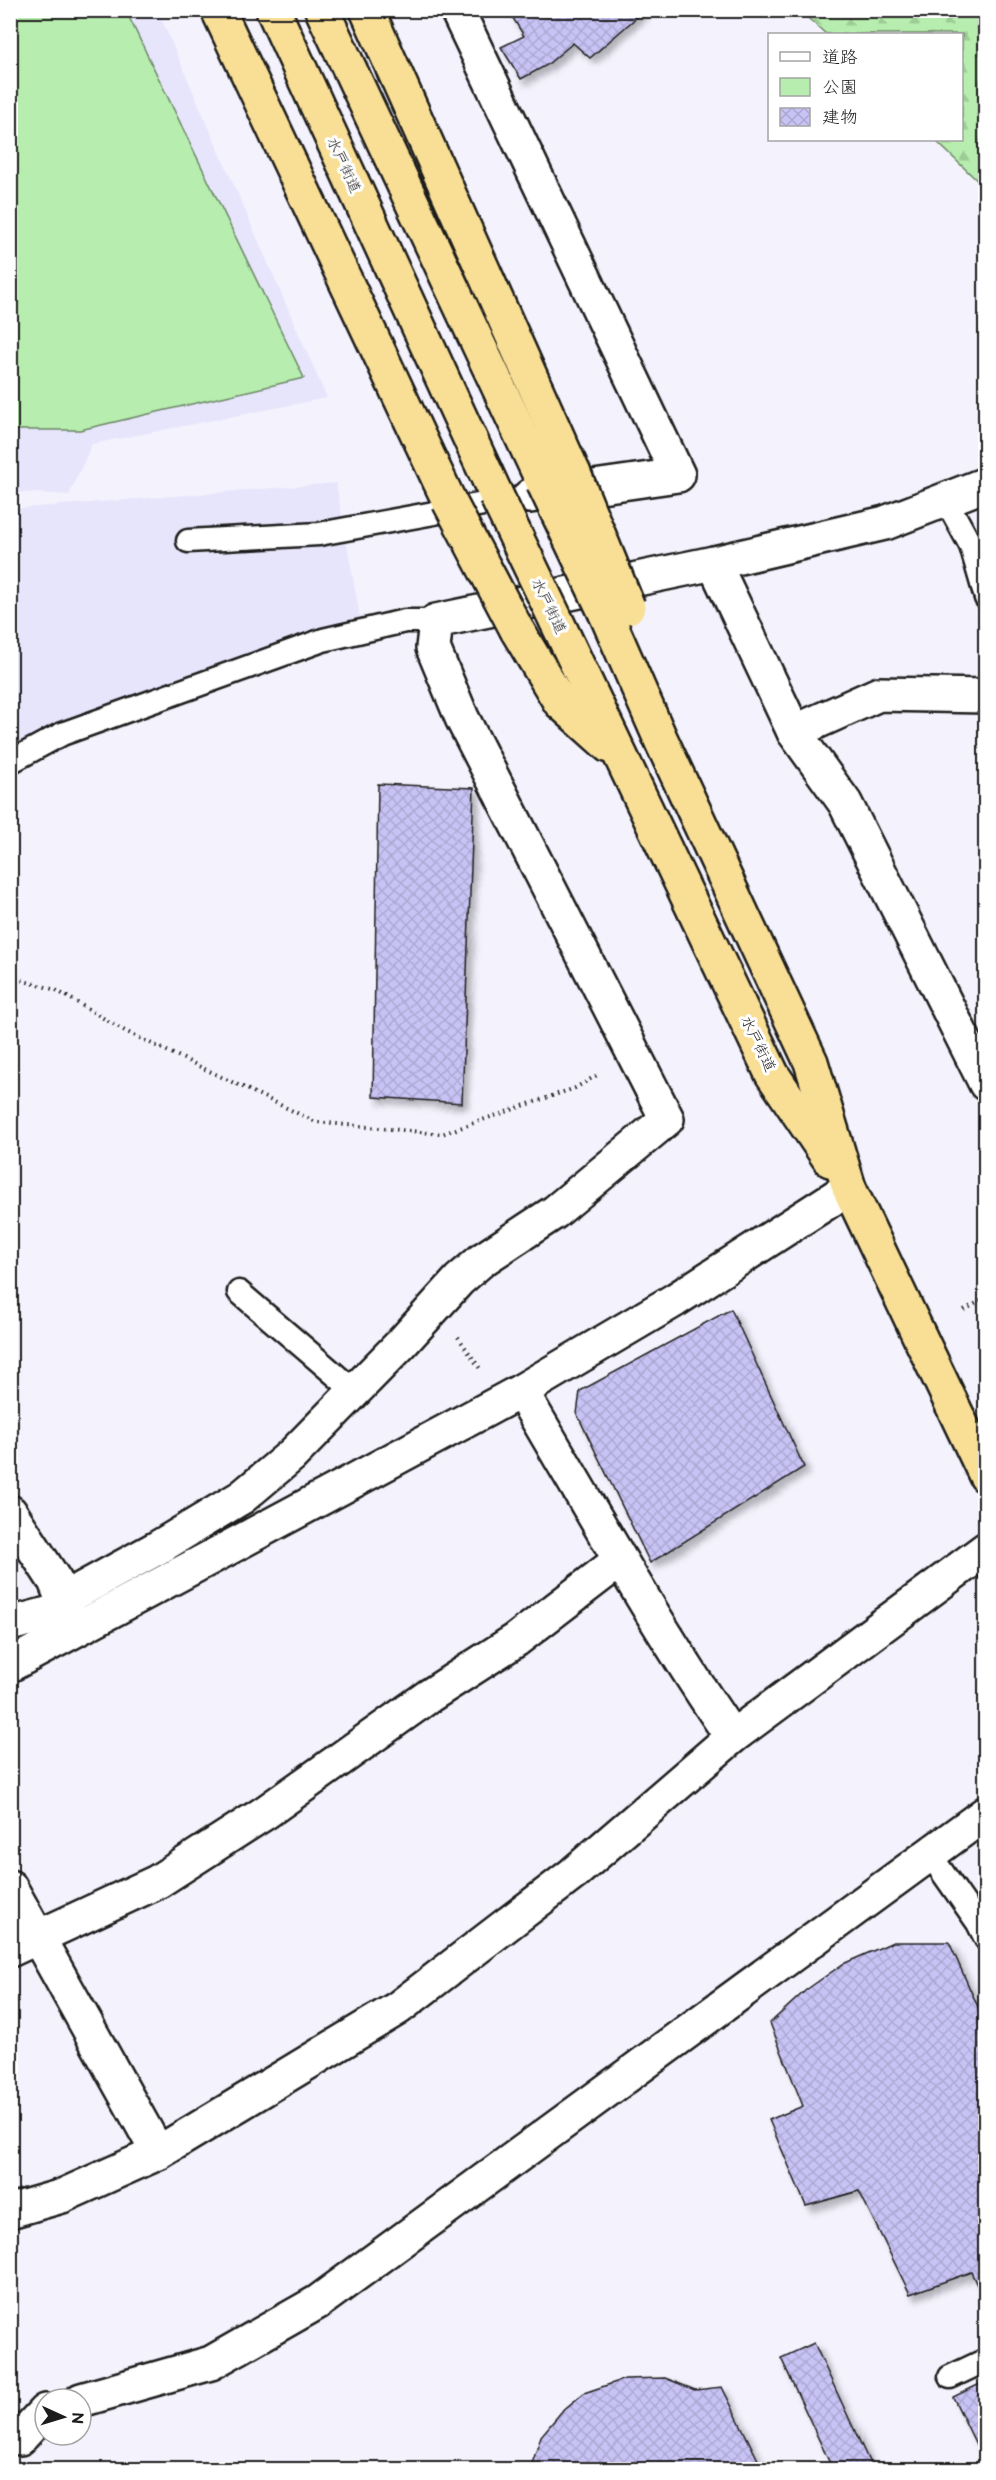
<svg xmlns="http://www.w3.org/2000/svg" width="996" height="2480" font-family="'Balsamiq Sans','Klee One',sans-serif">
<defs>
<pattern id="forest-firs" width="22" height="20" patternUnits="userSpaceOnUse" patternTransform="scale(1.5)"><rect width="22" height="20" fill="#b7edae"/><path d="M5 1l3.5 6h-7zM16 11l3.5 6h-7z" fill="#9dcb95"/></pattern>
<pattern id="building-cross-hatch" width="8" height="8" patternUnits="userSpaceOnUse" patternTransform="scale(1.5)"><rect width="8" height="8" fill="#c8c3f5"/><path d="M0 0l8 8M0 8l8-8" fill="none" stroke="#aba7d1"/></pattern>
<filter id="shadow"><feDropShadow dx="5.5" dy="5.5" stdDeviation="3" flood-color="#0004"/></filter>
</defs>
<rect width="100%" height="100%" fill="#f4f3fd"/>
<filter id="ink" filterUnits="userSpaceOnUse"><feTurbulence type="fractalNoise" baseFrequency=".0167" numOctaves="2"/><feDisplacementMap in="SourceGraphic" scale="12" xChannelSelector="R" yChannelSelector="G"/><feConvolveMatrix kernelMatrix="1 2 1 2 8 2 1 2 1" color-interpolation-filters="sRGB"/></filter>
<g filter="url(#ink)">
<g fill="#e7e5fb">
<path d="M10,11H158L327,398L92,444L69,495L11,492Z"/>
<path d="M336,483L360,617L69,717L11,748V509Z"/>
</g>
<path fill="url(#forest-firs)" stroke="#6a8465" stroke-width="1.5" d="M800,11H985V188L935,140H962V34H826Z"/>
<path fill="#b7edae" stroke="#6a8465" stroke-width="1.5" d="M11,10L126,11L304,378L80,430H11Z"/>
<g fill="url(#building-cross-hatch)" stroke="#1c1c1c" stroke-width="1.5" filter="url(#shadow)">
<path d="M517,10H645L590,58L573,43L547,65L521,79L501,47L524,36L511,15Z"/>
<path d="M378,784L474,788L462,1103L373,1097Z"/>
<path d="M731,1309L804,1467L650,1563L577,1414L580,1391Z"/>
<path d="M893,1942H949L986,2025V2305L971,2272L910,2294L859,2191L806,2206L769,2120L803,2106L770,2023L806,1990L843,1964Z"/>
<path d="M814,2343L873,2470H833L781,2358Z"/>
<path d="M665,2378L695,2390L722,2387L763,2470H530L541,2436L562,2411L584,2393L625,2379Z"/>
<path d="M986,2381V2465L953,2397Z"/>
</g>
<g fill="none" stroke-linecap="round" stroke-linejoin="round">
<defs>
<g id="service">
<path d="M946,500L971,546L986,598"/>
<path d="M188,541L319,534L511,499"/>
<path d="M10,762L62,734L323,640L405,621H436"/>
<path d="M239,1292L353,1390"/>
<path d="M929,1853L978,1923L986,1939"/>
<path d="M950,2377L986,2360"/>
</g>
<g id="minor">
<path d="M457,10L678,475L530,496"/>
<path d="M714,563L794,732L879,694L986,696"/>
<path d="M794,732L845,803L986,1084"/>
<path d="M521,1391C590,1507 655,1625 732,1737"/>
<path d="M10,1512L55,1581L71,1620"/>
<path d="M62,1600L159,1547L242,1497L292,1455L401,1344L459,1280L482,1260L555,1212L667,1119L462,718L433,648L436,621L714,563L885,523L986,484"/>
<path d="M10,1624L66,1609"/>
<path d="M10,1665L521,1391L675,1300L849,1188"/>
<path d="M10,1887L158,2153"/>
<path d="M10,1950L157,1882L266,1812L429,1696L516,1640L619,1561"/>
<path d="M10,2211L62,2196L158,2153L398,2008L573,1874L732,1737L986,1549"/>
</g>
<g id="tertiary">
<path d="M81,2400L211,2363L318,2302L986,1813"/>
<path d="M20,2438L45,2411"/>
</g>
<g id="trunk">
<path d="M218,10L449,501"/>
<path d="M273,10L496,495"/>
<path d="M322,10L543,482"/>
<path d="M367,10L574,474"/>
<path d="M605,612L661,740L811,1062L849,1188L986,1476"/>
<path d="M556,620L772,1074L830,1160"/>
<path d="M517,630L560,702L609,746"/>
</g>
</defs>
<use href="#service" stroke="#1c1c1c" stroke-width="27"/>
<use href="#minor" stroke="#1c1c1c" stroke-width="38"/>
<use href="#tertiary" stroke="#1c1c1c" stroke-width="38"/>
<use href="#trunk" stroke="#1c1c1c" stroke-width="38"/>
<g stroke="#1c1c1c" stroke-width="4" stroke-dasharray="1.5 4.5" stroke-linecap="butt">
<path d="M10,977L56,990L125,1031L316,1122L442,1134L575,1088L599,1074"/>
<path d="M964,1310L986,1298"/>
<path d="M458,1337L481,1370"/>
</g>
<use href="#service" stroke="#fff" stroke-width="22"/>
<use href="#minor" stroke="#fff" stroke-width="33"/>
<use href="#tertiary" stroke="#fff" stroke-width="33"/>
<use href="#trunk" stroke="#f9df96" stroke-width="33"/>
<defs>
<g id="trunk-bridge">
<path d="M574,474L628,607"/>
<path d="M543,482L605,612"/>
<path d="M496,495L556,620"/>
<path d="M449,501L517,630"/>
</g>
</defs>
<use href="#trunk-bridge" stroke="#1c1c1c" stroke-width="38" stroke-linecap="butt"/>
<use href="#trunk-bridge" stroke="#f9df96" stroke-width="33"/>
</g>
</g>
<g text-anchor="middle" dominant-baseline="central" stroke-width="6" stroke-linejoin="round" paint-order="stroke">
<g font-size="15" fill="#1c1c1c" stroke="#fff">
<text transform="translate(344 165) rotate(65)">水戸街道</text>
<text transform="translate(549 606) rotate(64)">水戸街道</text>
<text transform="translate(758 1044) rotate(64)">水戸街道</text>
</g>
</g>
<rect width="996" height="2480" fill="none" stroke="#fff" stroke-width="36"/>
<rect x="18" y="18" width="960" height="2444" fill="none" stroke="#1c1c1c" stroke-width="2" filter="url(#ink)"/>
<rect x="768" y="33" width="195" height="108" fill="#ffffff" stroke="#a4a4a4" stroke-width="1.5"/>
<rect x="780" y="52" width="30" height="9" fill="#ffffff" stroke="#a4a4a4" stroke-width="1.5"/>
<text x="822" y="63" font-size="18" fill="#1c1c1c">道路</text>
<rect x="780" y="78" width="30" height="18" fill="#b7edae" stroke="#a4a4a4" stroke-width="1.5"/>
<text x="822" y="93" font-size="18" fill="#1c1c1c">公園</text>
<rect x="780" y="108" width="30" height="18" fill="url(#building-cross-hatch)" stroke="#a4a4a4" stroke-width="1.5"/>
<text x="822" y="123" font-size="18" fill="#1c1c1c">建物</text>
<g transform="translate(63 2417) rotate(94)"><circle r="28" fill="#ffffff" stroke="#a4a4a4" stroke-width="1.5"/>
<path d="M0-4.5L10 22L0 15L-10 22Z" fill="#1c1c1c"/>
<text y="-9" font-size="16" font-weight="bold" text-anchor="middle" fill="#1c1c1c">N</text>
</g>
</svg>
